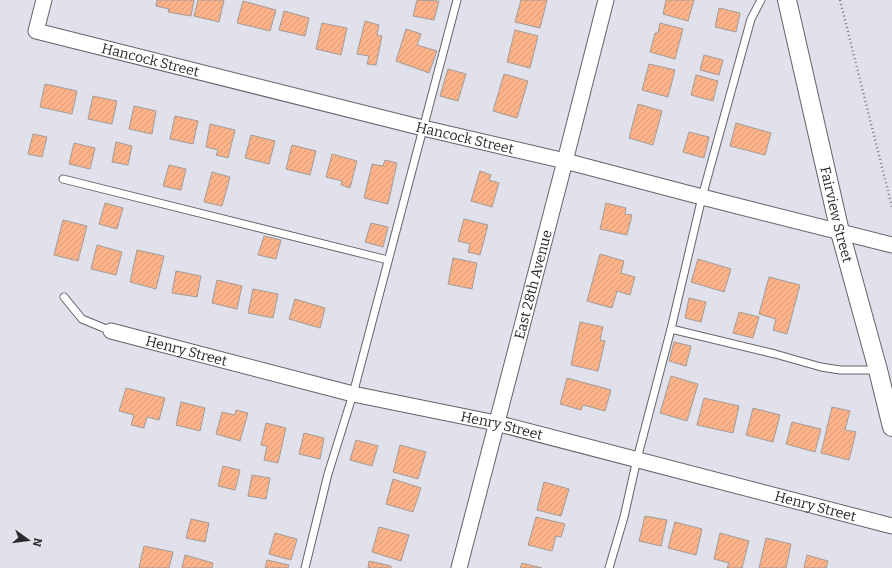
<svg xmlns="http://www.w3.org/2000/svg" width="892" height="568" font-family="Bitter,serif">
<defs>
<pattern id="building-hatch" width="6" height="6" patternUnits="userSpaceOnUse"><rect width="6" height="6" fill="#fcb38a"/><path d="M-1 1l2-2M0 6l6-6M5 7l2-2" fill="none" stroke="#d89a77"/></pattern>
</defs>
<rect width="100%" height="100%" fill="#e0e1ea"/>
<g fill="url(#building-hatch)" stroke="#a39b97">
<path d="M157,0H194L191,16L168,12L169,9L156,6Z"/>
<path d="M198,0H224L219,22L194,16Z"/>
<path d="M417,0L439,1L434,20L413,16Z"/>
<path d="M521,0H547L540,28L515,22Z"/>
<path d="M666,0H694L688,21L663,14Z"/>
<path d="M243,1L276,10L270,31L237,23Z"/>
<path d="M719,8L740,13L736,32L715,27Z"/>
<path d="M284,11L309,18L305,36L279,30Z"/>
<path d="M365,21L379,25L377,35L382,36L376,65L367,64L369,56L357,54Z"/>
<path d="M322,23L347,28L341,55L316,49Z"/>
<path d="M660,23L683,29L675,59L650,52L655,33H658Z"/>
<path d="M406,29L421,34L417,45L437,51L429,73L396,61Z"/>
<path d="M515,30L538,36L530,68L507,62Z"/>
<path d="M704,55L723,60L719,75L700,70Z"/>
<path d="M649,64L675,70L668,97L642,90Z"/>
<path d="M448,69L466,74L458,101L440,96Z"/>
<path d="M504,74L528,81L517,118L493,111Z"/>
<path d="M696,75L718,81L713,101L691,95Z"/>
<path d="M45,84L77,91L72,114L40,107Z"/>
<path d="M93,96L117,101L112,124L88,119Z"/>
<path d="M638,104L662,111L653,145L629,138Z"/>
<path d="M134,106L156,111L152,134L129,129Z"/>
<path d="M175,116L198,121L193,144L170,139Z"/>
<path d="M736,123L771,133L765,155L730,146Z"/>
<path d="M210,124L235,130L228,158L216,155L218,150L206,147Z"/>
<path d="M689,132L709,137L704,158L683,152Z"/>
<path d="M33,134L47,137L42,157L28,154Z"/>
<path d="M251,135L275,141L269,164L245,158Z"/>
<path d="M116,142L132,146L128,165L112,162Z"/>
<path d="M74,143L95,148L90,169L69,164Z"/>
<path d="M292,145L316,151L310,175L286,169Z"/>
<path d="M332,154L357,161L350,188L341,185L342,181L326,177Z"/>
<path d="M385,160L397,163L388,204L364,198L372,164L383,166Z"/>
<path d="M169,165L186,169L181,190L163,186Z"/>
<path d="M480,171L491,175L489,180L499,183L492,207L471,201Z"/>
<path d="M212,172L230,177L222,206L204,202Z"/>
<path d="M105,203L123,208L117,229L99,224Z"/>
<path d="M606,203L626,208L625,214L632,215L627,235L600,229Z"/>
<path d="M464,219L488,225L480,255L468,252L470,244L458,241Z"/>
<path d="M63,220L87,226L78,261L54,255Z"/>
<path d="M371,223L388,227L383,247L365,242Z"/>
<path d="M264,236L281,240L276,259L258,255Z"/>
<path d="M97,245L122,252L116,275L91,269Z"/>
<path d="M137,250L164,256L156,289L130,282Z"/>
<path d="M600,254L624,261L621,273L635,277L630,295L617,291L612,308L587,301Z"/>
<path d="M453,258L477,263L472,289L448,284Z"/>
<path d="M698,259L731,269L724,292L691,282Z"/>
<path d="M176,271L201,276L197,297L172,293Z"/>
<path d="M769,277L800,285L787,334L773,330L776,319L759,314Z"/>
<path d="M217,280L242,286L237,309L212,303Z"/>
<path d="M253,289L278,294L273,318L248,313Z"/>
<path d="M689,298L706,302L701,322L685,318Z"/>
<path d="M295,299L325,308L320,328L289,319Z"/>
<path d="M739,312L759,317L753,338L733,333Z"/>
<path d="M580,322L603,327L600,340L605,341L598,371L571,365Z"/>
<path d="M674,342L691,346L686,366L669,361Z"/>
<path d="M671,376L698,384L687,421L660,413Z"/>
<path d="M567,378L611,390L605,411L583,405L581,410L560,404Z"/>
<path d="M126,388L165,398L159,420L147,417L144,428L131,425L134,415L119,411Z"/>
<path d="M704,398L739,406L733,433L697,425Z"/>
<path d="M181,402L205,408L200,431L176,425Z"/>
<path d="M832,407L850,411L845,430L856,432L849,460L821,453Z"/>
<path d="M753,408L780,415L773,442L746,435Z"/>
<path d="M236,410L248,413L240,441L216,434L222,412L235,415Z"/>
<path d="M792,422L821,429L815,452L786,444Z"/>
<path d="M266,423L286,428L278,463L264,460L267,446L261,445Z"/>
<path d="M304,433L324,438L320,459L299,454Z"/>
<path d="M356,440L378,446L372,466L350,460Z"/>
<path d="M400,445L426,452L418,479L393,472Z"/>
<path d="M223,466L240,470L235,490L218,486Z"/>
<path d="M252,475L270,478L266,499L248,496Z"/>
<path d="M393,479L421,488L413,512L386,504Z"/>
<path d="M544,482L569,489L561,516L537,510Z"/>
<path d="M645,516L667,520L661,546L639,541Z"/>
<path d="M536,517L565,524L561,537L556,536L552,551L528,545Z"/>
<path d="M191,519L209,523L205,542L186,538Z"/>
<path d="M675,522L702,529L696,555L668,548Z"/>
<path d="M379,527L409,535L401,561L372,552Z"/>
<path d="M275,533L297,539L291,560L269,554Z"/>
<path d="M720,533L749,541L742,568H727L729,563L714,559Z"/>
<path d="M766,538L791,544L786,568H759Z"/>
<path d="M144,546L173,552L169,568H139Z"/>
<path d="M185,555L213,563L212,568H182Z"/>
<path d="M807,555L828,561L826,568H804Z"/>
<path d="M267,560L289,565L288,568H265Z"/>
<path d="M369,561L391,566V568H368Z"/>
<path d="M522,563L542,568H520Z"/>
</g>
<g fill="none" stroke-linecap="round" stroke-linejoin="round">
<defs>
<g id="service">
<path d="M63,179L388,260"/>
<path d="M64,297L82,319L111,331"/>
<path d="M671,329L775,354L821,367L840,370H878"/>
<path d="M305,568L328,474L353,394L457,0"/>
<path d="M609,568L624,517L637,459L671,329L702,197L751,19L761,0"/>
</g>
<g id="minor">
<path id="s1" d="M44,0L36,31L423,128L565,161L702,197L892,245"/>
<path id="s2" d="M111,331L353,394L496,423L892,526"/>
<path id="s3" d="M459,568L565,161L606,0"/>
</g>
<g id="tertiary">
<path id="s4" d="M787,0L840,232L878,370L892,427"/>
</g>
</defs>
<use href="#service" stroke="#63646b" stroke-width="9"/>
<use href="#minor" stroke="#63646b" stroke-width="17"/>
<use href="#tertiary" stroke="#63646b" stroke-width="20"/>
<path stroke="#7c7d82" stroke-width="2.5" stroke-dasharray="1 3" stroke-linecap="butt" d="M840,0L892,207"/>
<use href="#service" stroke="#fff" stroke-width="7"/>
<use href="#minor" stroke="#fff" stroke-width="15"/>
<use href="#tertiary" stroke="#fff" stroke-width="18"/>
</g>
<g text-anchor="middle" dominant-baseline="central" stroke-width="3" stroke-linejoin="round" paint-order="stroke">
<g font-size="14" fill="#29292c" stroke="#e0e1ea">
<text stroke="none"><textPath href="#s1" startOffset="150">Hancock Street</textPath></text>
<text stroke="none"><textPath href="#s1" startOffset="474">Hancock Street</textPath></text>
<text stroke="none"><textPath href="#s4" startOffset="220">Fairview Street</textPath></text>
<text stroke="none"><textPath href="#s3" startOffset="293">East 28th Avenue</textPath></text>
<text stroke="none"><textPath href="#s2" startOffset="78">Henry Street</textPath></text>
<text stroke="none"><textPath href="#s2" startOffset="402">Henry Street</textPath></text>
<text stroke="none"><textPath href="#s2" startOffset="726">Henry Street</textPath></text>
</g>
</g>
<g transform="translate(28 540) rotate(104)" stroke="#e0e1ea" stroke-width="3" paint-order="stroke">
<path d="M0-3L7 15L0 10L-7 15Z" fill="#29292c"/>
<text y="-6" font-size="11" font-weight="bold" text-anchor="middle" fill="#29292c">N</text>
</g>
</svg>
